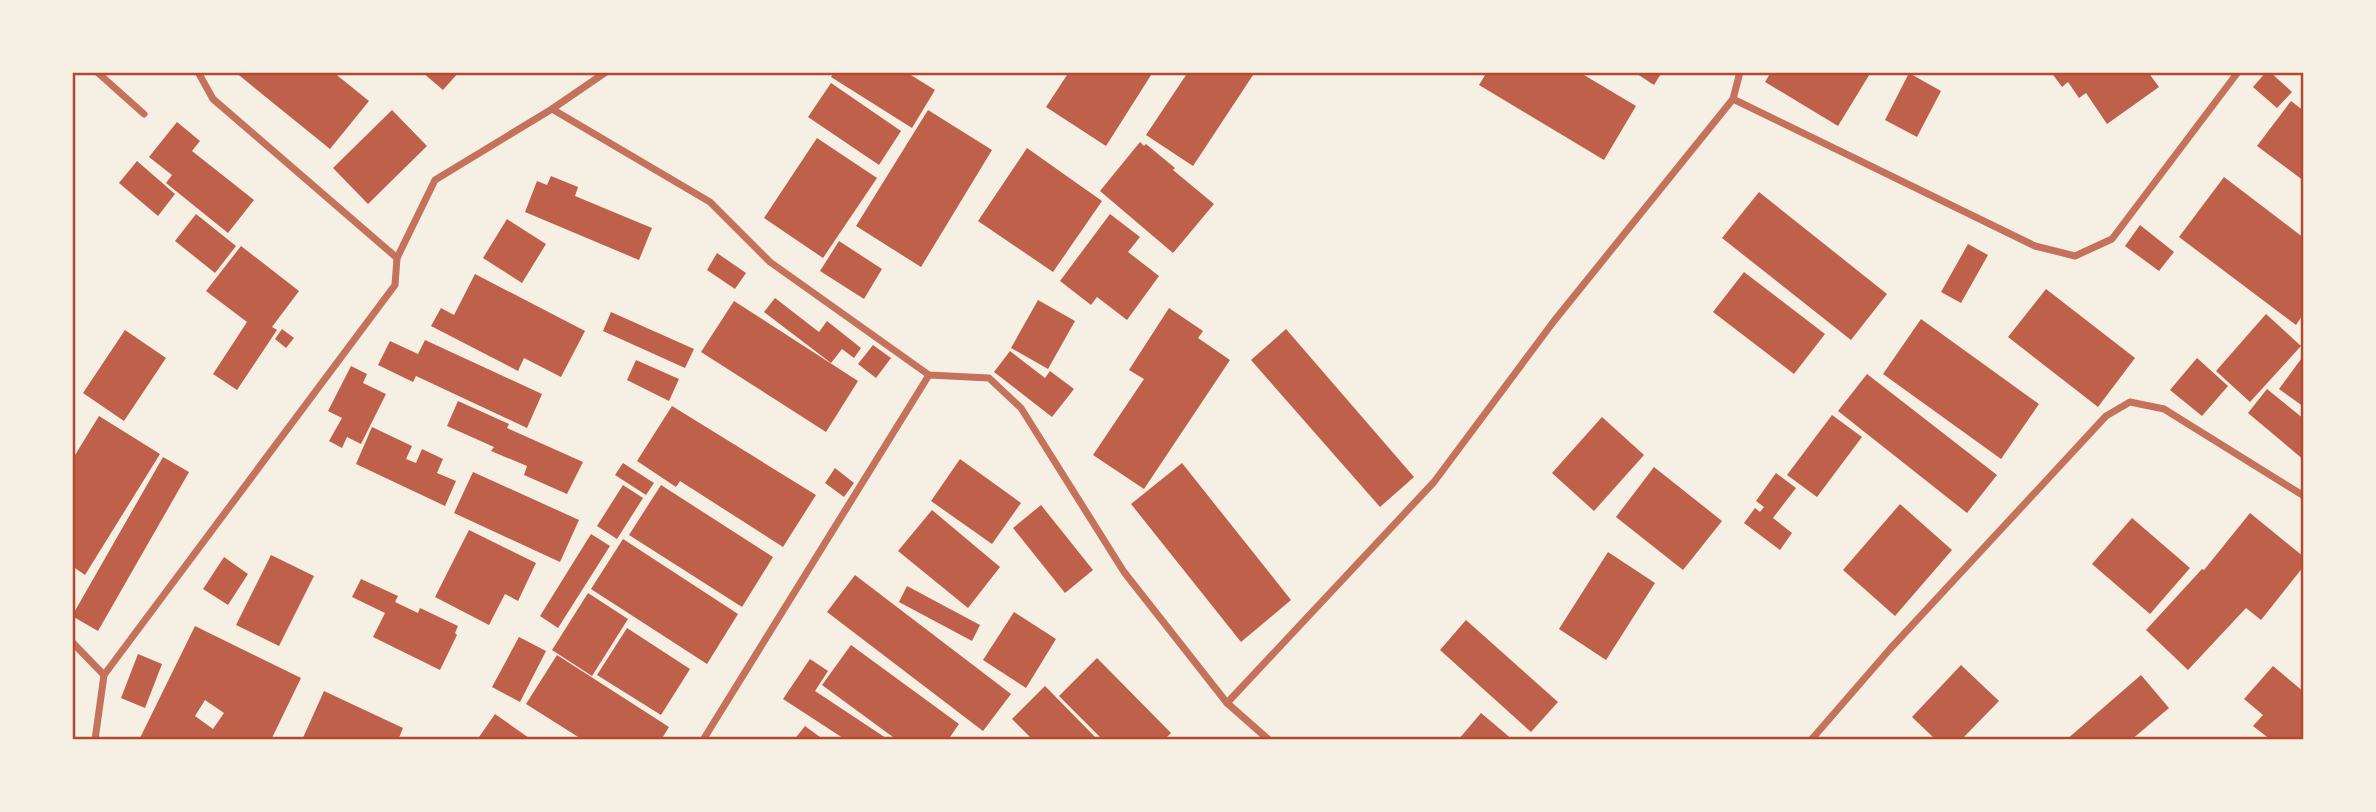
<svg xmlns="http://www.w3.org/2000/svg" width="2376" height="812" font-family="Figtree,sans-serif">
<rect width="100%" height="100%" fill="#f6efe4"/>
<g fill="#bf614a" fill-rule="evenodd">
<path d="M235,72H333L369,101L330,149Z"/>
<path d="M422,72H459L443,90Z"/>
<path d="M834,72H906L935,90L912,128L831,77Z"/>
<path d="M1069,72H1153L1106,146L1046,107Z"/>
<path d="M1188,72H1255L1193,166L1146,135Z"/>
<path d="M1487,72H1579L1636,106L1604,160L1479,85Z"/>
<path d="M1634,72H1662L1654,85Z"/>
<path d="M1771,72H1871L1838,126L1765,82Z"/>
<path d="M2051,72H2090L2089,74L2092,72H2148L2159,87L2107,124L2086,93L2079,98L2068,82L2062,87Z"/>
<path d="M2266,72H2270L2292,92L2277,108L2253,87Z"/>
<path d="M1909,73L1941,91L1917,137L1885,120Z"/>
<path d="M831,83L901,131L879,165L808,117Z"/>
<path d="M2291,101L2304,111V181L2257,146Z"/>
<path d="M392,110L427,146L368,204L333,168Z"/>
<path d="M928,110L992,150L921,267L856,226Z"/>
<path d="M177,122L200,141L192,151L254,200L228,233L166,183L172,175L149,157Z"/>
<path d="M817,138L877,178L823,258L764,218Z"/>
<path d="M1140,142L1144,146L1146,144L1175,168L1173,170L1214,204L1173,253L1100,191Z"/>
<path d="M1027,148L1102,201L1053,272L978,221Z"/>
<path d="M137,161L175,194L158,216L119,183Z"/>
<path d="M551,176L578,187L575,196L652,228L639,260L525,212L537,181L547,185Z"/>
<path d="M2224,177L2304,238V313L2296,325L2179,237Z"/>
<path d="M1759,192L1887,294L1851,340L1722,238Z"/>
<path d="M196,214L236,246L215,273L175,241Z"/>
<path d="M1110,214L1140,237L1128,252L1159,276L1127,320L1097,297L1091,305L1060,281Z"/>
<path d="M507,219L546,244L522,283L483,258Z"/>
<path d="M2140,225L2174,252L2159,271L2125,246Z"/>
<path d="M839,241L882,269L864,299L820,271Z"/>
<path d="M1968,244L1988,255L1961,303L1941,292Z"/>
<path d="M241,246L299,291L272,327L277,330L237,390L213,374L247,322L206,291Z"/>
<path d="M717,253L746,273L735,289L707,270Z"/>
<path d="M1744,272L1825,334L1794,374L1713,312Z"/>
<path d="M475,274L585,331L561,377L524,358L518,371L431,326L441,308L454,315Z"/>
<path d="M2046,289L2135,358L2098,407L2008,337Z"/>
<path d="M775,298L819,332L827,321L861,348L854,358L842,349L831,363L764,312Z"/>
<path d="M1038,300L1075,321L1048,369L1011,348Z"/>
<path d="M734,301L858,381L826,432L701,352Z"/>
<path d="M1169,308L1203,331L1198,338L1230,360L1144,489L1093,455L1144,379L1129,370Z"/>
<path d="M611,312L694,349L685,368L603,331Z"/>
<path d="M2266,314L2301,346L2250,402L2216,371Z"/>
<path d="M1921,319L2039,404L2001,459L1883,374Z"/>
<path d="M282,329L294,338L286,348L275,339Z"/>
<path d="M1286,329L1414,477L1380,507L1251,360Z"/>
<path d="M125,330L166,358L124,421L83,393Z"/>
<path d="M425,340L542,394L527,428L416,376L413,382L378,365L390,341L418,354Z"/>
<path d="M873,345L891,358L876,378L858,364Z"/>
<path d="M1010,351L1045,378L1050,371L1074,389L1052,417L994,372Z"/>
<path d="M2304,355V407L2279,389Z"/>
<path d="M2197,358L2228,386L2202,416L2170,390Z"/>
<path d="M636,360L679,379L669,401L627,380Z"/>
<path d="M351,366L367,374L363,383L386,394L361,444L347,437L342,448L329,441L342,418L328,411Z"/>
<path d="M1867,374L1997,475L1967,513L1838,411Z"/>
<path d="M2267,389L2304,419V460L2248,413Z"/>
<path d="M458,401L509,424L507,428L583,462L567,494L524,475L527,466L491,451L494,447L447,426Z"/>
<path d="M672,406L816,495L783,547L680,481L676,487L637,461Z"/>
<path d="M1832,415L1862,437L1817,497L1787,475Z"/>
<path d="M99,416L160,454L85,575L72,566V460Z"/>
<path d="M1602,417L1644,455L1594,511L1552,473Z"/>
<path d="M372,427L412,446L406,459L416,463L422,449L443,459L437,473L456,481L445,506L356,464Z"/>
<path d="M163,457L189,472L98,631L72,616Z"/>
<path d="M960,459L1021,503L992,544L931,501Z"/>
<path d="M623,463L654,483L646,495L615,475Z"/>
<path d="M1182,463L1291,600L1241,642L1131,504Z"/>
<path d="M1654,467L1722,521L1683,570L1616,517Z"/>
<path d="M835,468L854,483L844,497L825,483Z"/>
<path d="M473,472L579,520L560,562L454,513Z"/>
<path d="M1776,473L1796,488L1773,518L1792,533L1780,550L1744,523L1755,508L1760,512L1764,507L1756,501Z"/>
<path d="M623,485L643,498L617,539L597,526Z"/>
<path d="M661,485L773,557L742,607L629,535Z"/>
<path d="M1900,504L1952,550L1895,616L1843,570Z"/>
<path d="M1041,505L1093,570L1065,593L1013,528Z"/>
<path d="M932,510L1000,567L968,608L898,551Z"/>
<path d="M2250,513L2304,557V566L2261,620L2246,608L2188,670L2146,630L2202,569L2204,570Z"/>
<path d="M2132,518L2190,568L2150,614L2092,564Z"/>
<path d="M469,530L536,563L518,601L505,594L489,625L435,597Z"/>
<path d="M591,534L610,546L558,628L540,616Z"/>
<path d="M623,539L738,614L707,664L591,589Z"/>
<path d="M1608,552L1655,583L1606,660L1559,629Z"/>
<path d="M271,555L314,576L279,646L236,625Z"/>
<path d="M224,557L248,574L228,605L203,589Z"/>
<path d="M855,575L1011,694L983,731L827,612Z"/>
<path d="M361,579L398,596L395,602L418,613L420,608L458,626L455,633L457,635L440,670L373,637L385,613L352,597Z"/>
<path d="M907,586L980,625L972,641L899,602Z"/>
<path d="M588,593L628,619L592,676L552,650Z"/>
<path d="M1014,612L1056,639L1026,688L983,660Z"/>
<path d="M1466,620L1558,702L1531,732L1440,650Z"/>
<path d="M195,626L301,678L271,740H139ZM205,700L224,713L213,729L195,716Z"/>
<path d="M627,628L690,669L661,715L597,675Z"/>
<path d="M519,637L546,651L520,702L492,687Z"/>
<path d="M851,645L959,724L948,740H897L822,685Z"/>
<path d="M138,654L162,664L145,708L121,698Z"/>
<path d="M557,655L669,727L661,740H583L526,704Z"/>
<path d="M1097,658L1171,733L1164,740H1103L1059,696Z"/>
<path d="M810,659L828,671L815,691L889,740H846L783,699Z"/>
<path d="M1961,665L1999,701L1961,740H1936L1912,717Z"/>
<path d="M2273,666L2304,692V740H2271L2253,726L2263,715L2244,699Z"/>
<path d="M2141,675L2169,708L2131,740H2066Z"/>
<path d="M1045,686L1098,740H1033L1012,719Z"/>
<path d="M324,691L403,728L398,740H302Z"/>
<path d="M1481,713L1513,740H1458Z"/>
<path d="M495,714L532,740H477Z"/>
<path d="M805,726L824,740H794Z"/>
</g>
<g fill="none" stroke-linecap="round" stroke-linejoin="round">
<g stroke="#c5725c" stroke-width="7">
<path d="M97,72L144,114"/>
<path d="M198,72L213,99L397,258"/>
<path d="M1733,99L2035,246L2075,256L2112,239L2238,72"/>
<path d="M552,109L710,202L770,262L929,375L989,378L1021,408L1124,572L1227,703L1269,740"/>
<path d="M72,642L104,675"/>
<path d="M1227,703L1434,482L1554,321L1733,99L1740,72"/>
<path d="M95,740L104,675L395,285L397,258L435,180L552,109L606,72"/>
<path d="M703,740L929,375"/>
<path d="M1811,740L1890,649L2106,416L2130,402L2164,409L2304,496"/>
</g>
</g>
<rect width="2376" height="812" fill="none" stroke="#f6efe4" stroke-width="147"/>
<rect x="74" y="74" width="2228" height="664" fill="none" stroke="#b5482f" stroke-width="2.5"/>
</svg>
